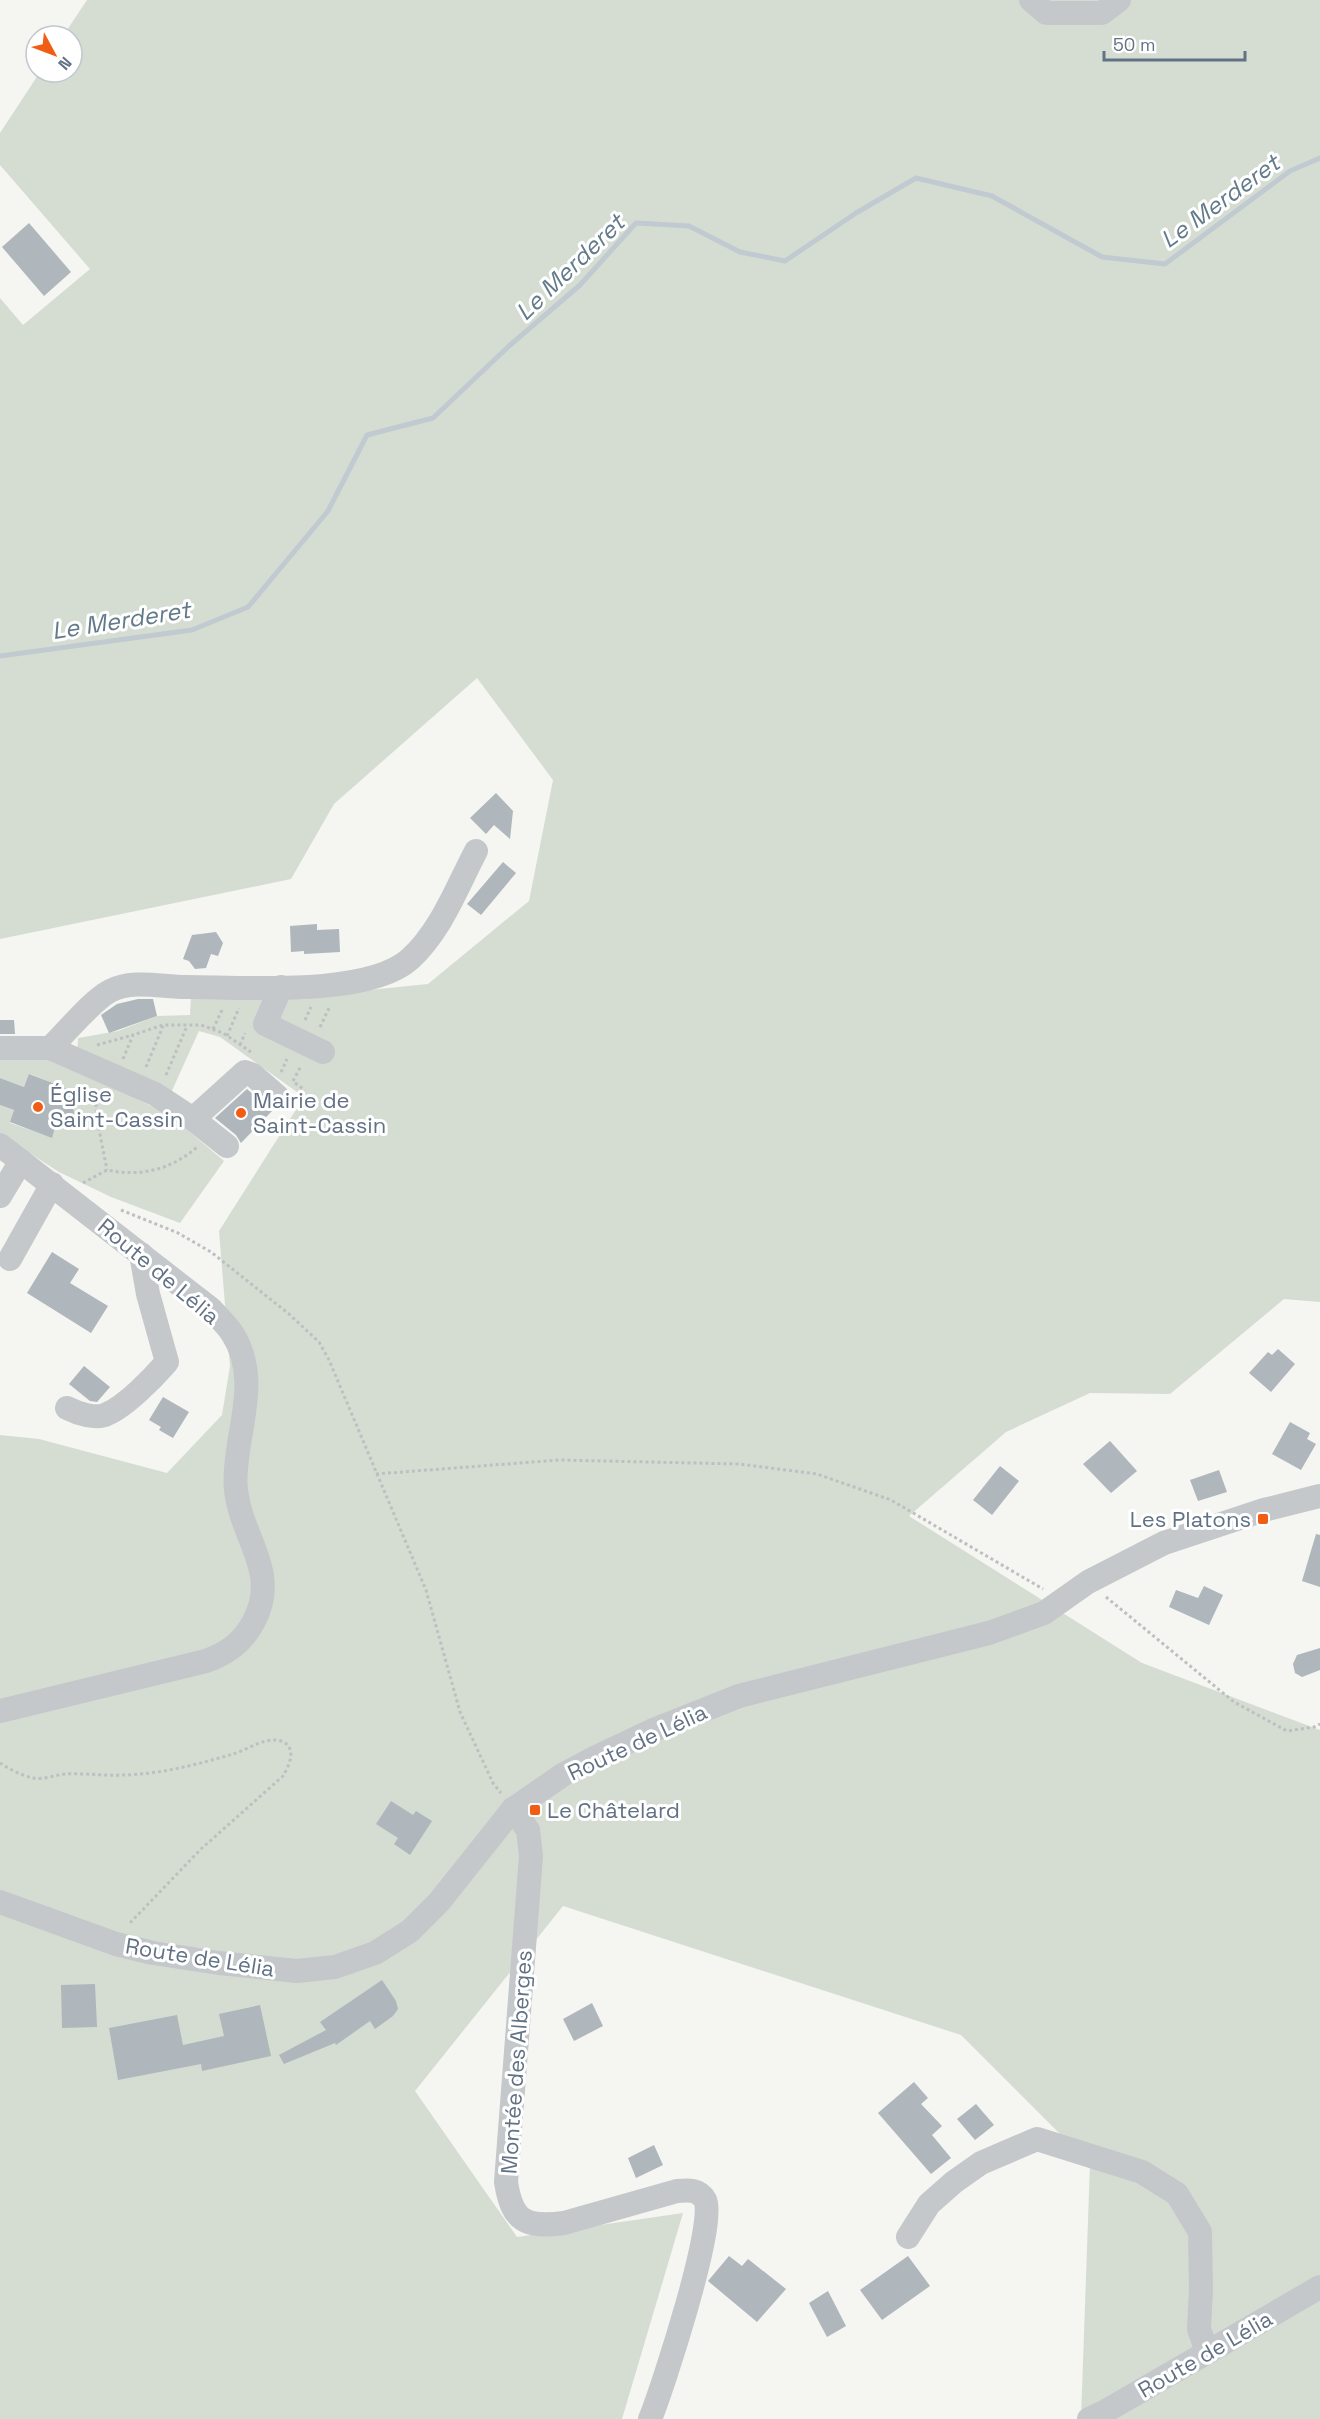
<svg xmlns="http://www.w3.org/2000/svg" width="1320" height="2419" font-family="'Space Grotesk',sans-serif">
<rect width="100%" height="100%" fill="#f5f5f1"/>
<g fill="#d5ddd2">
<path d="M87,0H1320V1302L1284,1299L1170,1394L1090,1393L1006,1432L909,1516L1142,1663L1320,1730V2419H1081L1090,2164L961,2035L563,1906L415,2091L517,2237L683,2213L622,2419H0V1435L39,1439L167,1473L222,1415L230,1366L219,1231L304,1097L220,1037L199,1031L170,1095L77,1057L78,1038L118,1031L157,1016L190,1015L191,995L359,991L428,984L529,901L553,780L477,678L334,804L291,879L0,939V298L23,325L90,269L0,165V133L40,72H72V36H63Z"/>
<path d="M0,1055H38L89,1075L171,1116L224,1161L180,1223L111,1197L59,1172L0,1134V1105L14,1110L10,1123L51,1137L55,1127L65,1128C77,1118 76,1111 66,1101L69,1089L30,1074L24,1087L0,1078Z"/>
</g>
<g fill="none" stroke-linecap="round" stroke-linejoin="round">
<path stroke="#c0cad0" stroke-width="5" d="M0,656L192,630L248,607L328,511L367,435L433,418L509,346L580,285L636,223L689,226L740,252L785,261L856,213L916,178L992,196L1102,257L1165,264L1290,171L1320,158"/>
</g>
<g fill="#afb6bc">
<path d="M29,223L71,272L44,296L2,247Z"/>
<path d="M496,793L513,811L510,839L494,825L486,834L470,818Z"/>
<path d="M503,862L516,873L481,915L467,904Z"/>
<path d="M317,924V930L339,929L340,952L304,954V951L291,952L290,926Z"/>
<path d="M216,932L223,943L218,956L211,954L206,968L195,969L189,961L183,959L192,935Z"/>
<path d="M138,999H153L157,1016L109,1033L101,1015L117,1004Z"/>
<path d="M0,1020H14L15,1034H0Z"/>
<path d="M29,1074L69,1089L66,1101L73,1108L75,1116L72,1122L65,1128L55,1127L52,1138L10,1122L14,1110L0,1105V1078L24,1087Z"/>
<path d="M247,1089L272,1111L241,1143L236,1135L215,1118Z"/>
<path d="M52,1252L79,1269L70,1283L108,1306L91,1333L27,1293Z"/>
<path d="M1278,1349L1295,1364L1271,1392L1249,1373L1268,1352L1272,1355Z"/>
<path d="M84,1366L110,1387L97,1402L90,1401L69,1384Z"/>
<path d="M163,1397L189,1412L173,1438L159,1430L161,1427L149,1420Z"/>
<path d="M1290,1422L1310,1433L1307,1439L1316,1444L1301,1470L1272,1454Z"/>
<path d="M1110,1441L1137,1471L1111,1493L1083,1464Z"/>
<path d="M1000,1466L1019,1481L992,1515L973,1500Z"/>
<path d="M1219,1470L1227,1492L1198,1501L1190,1480Z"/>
<path d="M1316,1534L1320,1535V1587L1302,1581Z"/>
<path d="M1204,1586L1223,1595L1209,1625L1169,1607L1176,1590L1198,1598Z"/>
<path d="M1320,1648V1670L1302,1677L1295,1673L1293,1664L1297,1655Z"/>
<path d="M391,1801L413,1815L416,1811L432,1821L410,1855L394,1844L398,1838L376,1824Z"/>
<path d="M382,1980L396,2001L398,2009L393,2016L375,2029L370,2021L336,2045L335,2043L284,2064L279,2055L326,2030L320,2022Z"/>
<path d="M95,1984L97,2027L62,2028L61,1985Z"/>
<path d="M592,2003L603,2026L574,2041L563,2019Z"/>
<path d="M260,2005L271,2056L202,2071L201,2064L118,2080L109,2028L177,2015L183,2045L224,2036L219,2014Z"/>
<path d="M914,2082L928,2098L921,2104L942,2126L932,2135L951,2158L931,2174L878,2113Z"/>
<path d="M976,2104L994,2125L975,2140L957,2119Z"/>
<path d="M654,2145L663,2165L636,2178L628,2158Z"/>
<path d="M729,2256L742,2266L748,2259L786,2289L757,2322L708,2281Z"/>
<path d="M908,2256L930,2286L882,2320L860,2290Z"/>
<path d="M828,2291L846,2326L827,2337L809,2303Z"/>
</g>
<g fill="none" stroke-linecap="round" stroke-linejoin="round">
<g stroke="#bebfc2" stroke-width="3" stroke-dasharray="3 3" stroke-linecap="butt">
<path d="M305,1020L311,1007"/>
<path d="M320,1027L330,1006"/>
<path d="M213,1029L223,1008"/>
<path d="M227,1036L239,1008"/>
<path d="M97,1045L133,1035"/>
<path d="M240,1045L245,1033"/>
<path d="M123,1059L133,1035L163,1025H201L223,1033L251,1052"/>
<path d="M146,1067L163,1026"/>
<path d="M281,1072L287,1059"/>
<path d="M166,1075L187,1026"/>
<path d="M293,1081L301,1066"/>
<path d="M295,1083L305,1090"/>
<path d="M95,1092L97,1119L107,1170"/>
<path d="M83,1183L107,1170C140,1177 171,1170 197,1147"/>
<path d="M121,1210L178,1233L211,1252L289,1314L319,1342L329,1360L426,1590L460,1712L493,1783L501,1793"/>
<path d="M376,1474L559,1460L739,1464L817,1474L891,1500L1043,1589"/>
<path d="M1106,1597L1234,1702L1287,1731L1314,1727L1320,1724"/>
<path d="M0,1763C9,1769 23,1776 33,1778C43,1780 55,1775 65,1774C85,1773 105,1776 125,1775C161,1774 199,1764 233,1754C247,1750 266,1736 281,1741C298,1747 289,1766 283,1776L201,1849L128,1925"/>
</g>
<g stroke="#c4c8cb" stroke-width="24">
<path d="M1031,0L1046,13H1102L1119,0"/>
<path d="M281,987L265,1024L323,1052"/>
<path d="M0,1048H50C66,1033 91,1001 110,991C133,979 161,987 186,987C242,987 368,997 410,959C441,931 457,887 476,851"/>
<path d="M50,1048L155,1094L193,1119L227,1146"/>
<path d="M193,1119L245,1072L253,1075L277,1096"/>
<path d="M0,1145L211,1309C218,1317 226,1324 232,1333C255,1368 245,1407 239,1444C237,1459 234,1475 236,1490C241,1538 280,1572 254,1621C243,1642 228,1653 206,1661L0,1711"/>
<path d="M0,1196L21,1161"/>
<path d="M10,1259L52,1184"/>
<path d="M67,1408C77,1413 96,1420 107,1414C126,1406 153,1378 167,1362L148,1294L141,1254"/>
<path d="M513,1809L528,1830L531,1856L506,2182C512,2221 525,2228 564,2223L677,2191C688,2190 699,2189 705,2200C717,2222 662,2390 650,2419"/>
<path d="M0,1902L116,1944L153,1953L219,1963L297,1971L335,1967L375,1953L410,1931L439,1902L513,1809L564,1774L594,1758L651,1731L739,1696L989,1633L1044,1613L1088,1582L1164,1543L1264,1510L1320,1496"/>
<path d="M908,2237L929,2204L954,2182L981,2163L1037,2139L1142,2172L1177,2194L1200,2232L1201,2289L1199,2329L1207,2352"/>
<path d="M1089,2419L1106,2411L1320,2287"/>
</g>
</g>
<g fill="#f15d15" stroke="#fff" stroke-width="2">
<circle cx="38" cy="1107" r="6"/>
<circle cx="241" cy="1113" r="6"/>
<rect x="1257" y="1513" width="12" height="12" rx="3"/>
<rect x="529" y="1804" width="12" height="12" rx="3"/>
</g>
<g text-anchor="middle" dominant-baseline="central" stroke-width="6" stroke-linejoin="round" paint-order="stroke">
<g font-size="22" fill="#627285" stroke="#fff" text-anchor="start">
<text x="50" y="1094">Église<tspan x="50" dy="25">Saint-Cassin</tspan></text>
<text x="253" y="1100">Mairie de<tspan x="253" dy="25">Saint-Cassin</tspan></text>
<text x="1251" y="1519" text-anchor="end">Les Platons</text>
<text x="547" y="1810">Le Châtelard</text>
</g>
<g font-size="22" fill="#627285" stroke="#fff">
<text transform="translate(159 1271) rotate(40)">Route de Lélia</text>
<text transform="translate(637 1742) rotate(-25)">Route de Lélia</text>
<text transform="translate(200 1957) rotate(9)">Route de Lélia</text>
<text transform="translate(516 2062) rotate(-86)">Montée des Alberges</text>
<text transform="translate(1205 2354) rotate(-30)">Route de Lélia</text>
</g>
<g font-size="24" font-style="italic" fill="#627a89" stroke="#fff">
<text transform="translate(1220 201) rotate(-36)">Le Merderet</text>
<text transform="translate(570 267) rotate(-44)">Le Merderet</text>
<text transform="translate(121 620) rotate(-9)">Le Merderet</text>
</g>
</g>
<g transform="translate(54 54) rotate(131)"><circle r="28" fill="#ffffff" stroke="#c0c7ce" stroke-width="1.5"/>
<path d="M0-4.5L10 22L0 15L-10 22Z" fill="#f15d15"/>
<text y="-9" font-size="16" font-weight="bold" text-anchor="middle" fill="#627285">N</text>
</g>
<path d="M1104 51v9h141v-9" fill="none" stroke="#627285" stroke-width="3"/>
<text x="1113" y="51" font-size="18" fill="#627285" stroke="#ffffff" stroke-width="4.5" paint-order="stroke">50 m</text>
</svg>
